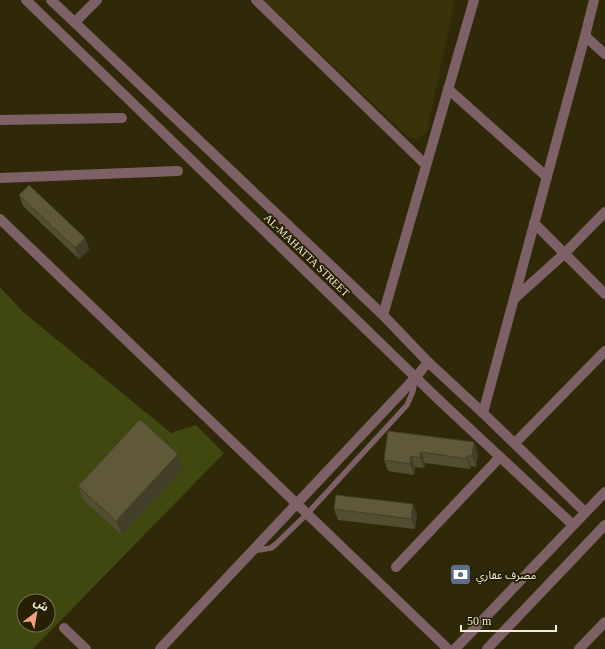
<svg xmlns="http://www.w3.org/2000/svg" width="605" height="649" font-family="'Times New Roman','Noto Sans Arabic',serif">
<rect width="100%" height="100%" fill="#302909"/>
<path fill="#3a3208" d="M264,0H455L427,131L418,139L408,137Z"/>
<path fill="#40470f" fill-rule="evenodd" d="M0,287L23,312L171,433L196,425L224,453L33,649H0ZM24,601H48V625H24Z"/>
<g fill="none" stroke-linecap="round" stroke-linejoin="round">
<path stroke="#7e6166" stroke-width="5.5" d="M253,551L271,548L276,544L307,514L407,405L413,391L415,379"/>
<g stroke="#7e6166" stroke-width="10">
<path d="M256,0L426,165"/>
<path d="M75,22L97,0"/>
<path d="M585,36L605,54"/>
<path d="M448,89L547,177"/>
<path d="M0,120L122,118"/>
<path d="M0,178L178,171"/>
<path d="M0,219L448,649"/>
<path d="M534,223L605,294"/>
<path d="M514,299L565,253L605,212"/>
<path d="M383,315L474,0"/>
<path d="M483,413L585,36L594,0"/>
<path d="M515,443L605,351"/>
<path d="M396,567L500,457"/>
<path d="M64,628L86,649"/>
<path d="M579,649L605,622"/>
</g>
<g stroke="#7e6166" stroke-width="10">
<path d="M26,0L439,400L573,525"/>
<path d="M51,0L383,315L428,362L483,413L585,512"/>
<path d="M160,649L416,377L428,362"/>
<path d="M455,649L605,492"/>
<path d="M487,649L605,525"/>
</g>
</g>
<g fill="#534d31">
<path d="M19,195L85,238L89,249L79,259L23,206Z"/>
<path d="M388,431L478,453L476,467L471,466L470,469L425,463L424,468L415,467L414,475L388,471L384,460Z"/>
<path d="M183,468L122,535L83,500L78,486Z"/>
<path d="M334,509L417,515L415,529L338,520Z"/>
</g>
<g fill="#433e28">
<path d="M85,238L89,249L79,259L75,248Z"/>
<path d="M474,442L478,453L476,467L472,456Z"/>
<path d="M421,452L425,463L424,468L420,458Z"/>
<path d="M178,454L183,468L122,535L116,521Z"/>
<path d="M411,456L415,467L414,475L410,464Z"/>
<path d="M467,456L471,466L470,469L467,459Z"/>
<path d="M413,504L417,515L415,529L411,519Z"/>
</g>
<g fill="#605939" stroke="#433e28">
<path d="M29,185L85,238L75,248L19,195Z"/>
<path d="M140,419L178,454L116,521L78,486Z"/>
<path d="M388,431L474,442L472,456H467V459L421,452L420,458L411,456L410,464L384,460Z"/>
<path d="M336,495L413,504L411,519L334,509Z"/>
</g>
<defs>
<symbol id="bank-square" viewBox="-11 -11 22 22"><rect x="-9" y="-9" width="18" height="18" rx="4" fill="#5c6f8a" stroke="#261f01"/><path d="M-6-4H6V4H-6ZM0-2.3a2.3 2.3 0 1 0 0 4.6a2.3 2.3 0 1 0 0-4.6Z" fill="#fff"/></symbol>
</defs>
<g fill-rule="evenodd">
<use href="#bank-square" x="448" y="562" width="25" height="25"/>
</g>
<g text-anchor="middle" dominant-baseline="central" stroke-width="4" stroke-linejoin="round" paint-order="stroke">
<g font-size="11" fill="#efecda" stroke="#261f01">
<text transform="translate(307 255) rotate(44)">AL-MAHATTA STREET</text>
</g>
<g font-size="11" fill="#efecda" stroke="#261f01" text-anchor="start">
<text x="476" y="575">مصرف عقاري</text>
</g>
</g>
<g transform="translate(36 613) rotate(31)"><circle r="19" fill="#261f01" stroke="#767158"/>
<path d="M0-3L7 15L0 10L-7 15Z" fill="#f2a080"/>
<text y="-6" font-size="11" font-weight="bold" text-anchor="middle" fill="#efecda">ش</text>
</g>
<path d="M461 625v6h95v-6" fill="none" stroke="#efecda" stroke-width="2"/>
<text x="467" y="625" font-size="12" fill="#efecda" stroke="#261f01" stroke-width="3" paint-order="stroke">50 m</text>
</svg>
